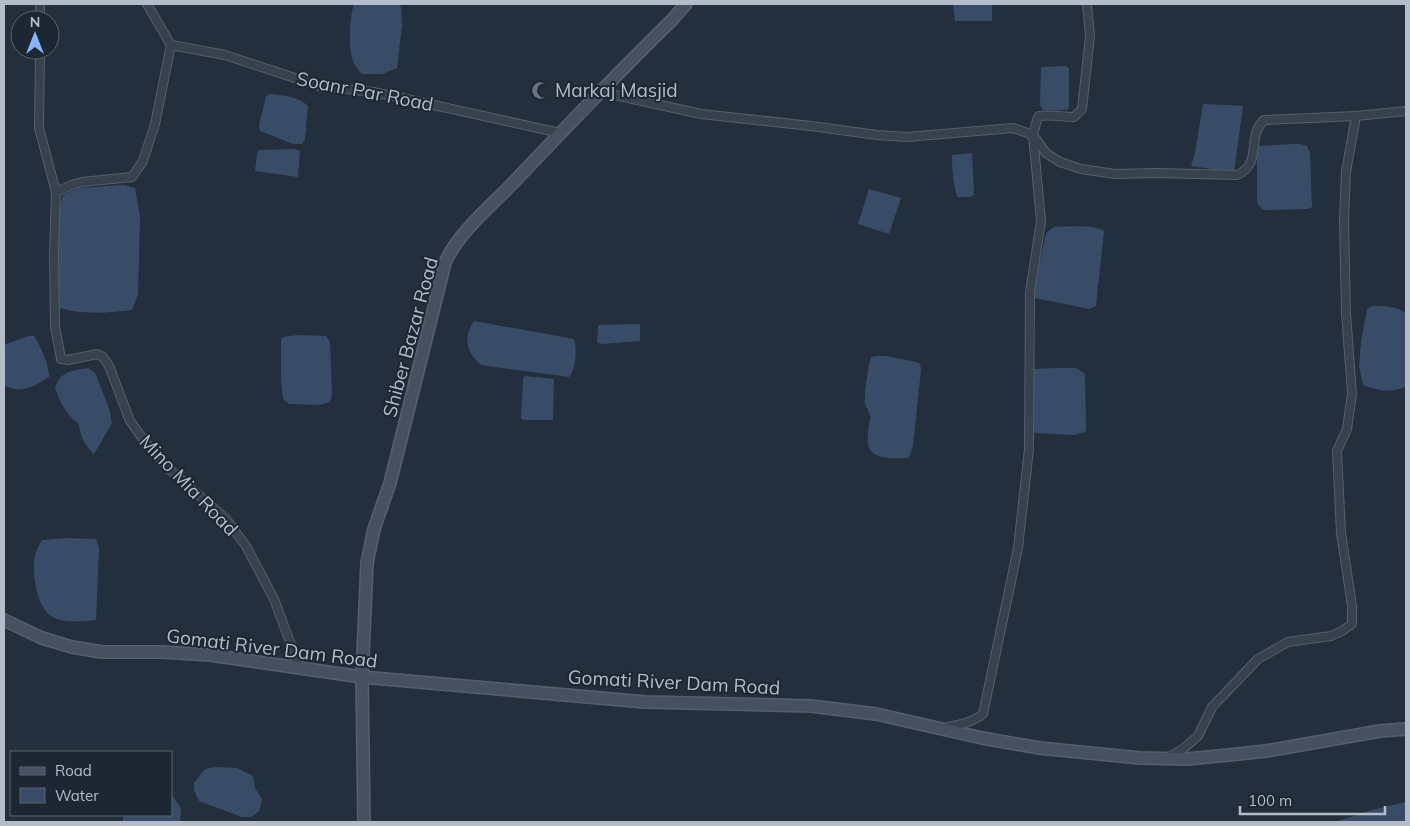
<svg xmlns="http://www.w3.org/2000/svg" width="1410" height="826" font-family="Mulish,sans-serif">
<rect width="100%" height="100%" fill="#242f3e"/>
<g fill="#394c67">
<path d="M354,4H398L401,7L402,25L397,68L382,74H362C356,68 352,61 351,53C349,41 350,14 354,4Z"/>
<path d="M953,4H992V21H955Z"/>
<path d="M1065,66L1069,68V107L1067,110H1043L1040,105L1041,67Z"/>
<path d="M270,94C282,95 299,97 308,106L305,139L302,144H293L260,131L259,126L265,100L266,96Z"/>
<path d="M1203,104L1243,106L1234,172L1191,166L1195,153Z"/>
<path d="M1294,144H1300L1307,146L1310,153L1312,207L1308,209L1266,210L1262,209L1257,203V153L1259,146Z"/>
<path d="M294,149L300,151L298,177L255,171L257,154L259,150Z"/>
<path d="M972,153L974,195L970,197H958L957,196C953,183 952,169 952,155Z"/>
<path d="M124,185L135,188L140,217L138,294L132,310C108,313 80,315 57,307C55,271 54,230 63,195L79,188Z"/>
<path d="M869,189L901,198L889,234L858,224Z"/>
<path d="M1054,227C1068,227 1092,224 1104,231L1096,306L1089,309L1035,298L1034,290L1046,233Z"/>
<path d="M1372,306C1385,306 1396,306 1406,313V385L1405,387C1388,393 1380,391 1363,385L1359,366L1361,342L1367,309Z"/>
<path d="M474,321L574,339C577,348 576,370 569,377L481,365C467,353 462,337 474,321Z"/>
<path d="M638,324L640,325V341L601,344L597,342L598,325Z"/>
<path d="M298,335L326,336L330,342L332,396L330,402L319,405L293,404H289L283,399L281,379V340L283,337Z"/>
<path d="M29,336H34C41,347 49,364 49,377C35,386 20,395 4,385V345Z"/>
<path d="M876,356H885L916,362L920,364L921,370L913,445L911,453L908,458C897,458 879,460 871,451C865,443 869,427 870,417C870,412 866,408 865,403C864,395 868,365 871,357Z"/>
<path d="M88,368L95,373L109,408L112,423L94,454C85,445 80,437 79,424C65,414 60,402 55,387C62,371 71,371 88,368Z"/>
<path d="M1056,368H1076L1085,374L1086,429L1085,432L1075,435L1035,433L1034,430L1033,373L1035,369Z"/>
<path d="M525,376L554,379L553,420H526L521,419L523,379Z"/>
<path d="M67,538L96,539L99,548L96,620C83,621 69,623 57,619C40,614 34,585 34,569C33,559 37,548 42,540Z"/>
<path d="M218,767L237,768L253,776L255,788L262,799L259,811L251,817H242L199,801L194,790V783C205,771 200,768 218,767Z"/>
<path d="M171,794L181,808L180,822H123V815H171Z"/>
<path d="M1406,802V822H1335L1372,810Z"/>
</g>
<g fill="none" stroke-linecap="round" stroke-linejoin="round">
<defs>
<g id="street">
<path d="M147,4L171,45"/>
<path d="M40,20V4"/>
<path d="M171,45L225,55L319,86L373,92L402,98L560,133"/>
<path d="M40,50L39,128L56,192L54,254L55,326L61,359L68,360L97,354L103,357L109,366L130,421L146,443L168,468L226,519L246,546L274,599L300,669"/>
<path d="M601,92L701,114L811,126L877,135L907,137L1013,128L1033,135L1046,153L1060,162L1081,169L1115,174L1157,173L1237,175C1263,164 1246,137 1264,120L1356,116"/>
<path d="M56,192L72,185L82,182L132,177L143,161L155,124L171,45"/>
<path d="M944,728C957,725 972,723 983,714L1018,548L1029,449L1030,292L1041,221L1033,135L1037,120L1039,116C1051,114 1062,117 1074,117L1082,109L1090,36L1087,4"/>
<path d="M1167,758L1183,749L1198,736L1212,707L1258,659L1288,642L1331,636L1342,631L1352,624V606L1341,533L1337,451L1347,429L1352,394L1346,313L1344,219L1346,172L1356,116L1406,111"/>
</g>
<g id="secondary">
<path d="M4,620L42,638L72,647L102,652H163L210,655L362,677L645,702L811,706L876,714L982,738L1039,748L1140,758L1187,759L1229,755L1266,751L1380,731L1406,729"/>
<path d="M364,822L362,677L367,563L374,529L390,483L445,263C457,234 491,206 513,183C565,128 618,73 672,20L686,4"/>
</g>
</defs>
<use href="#street" stroke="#565f6c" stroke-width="10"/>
<use href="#secondary" stroke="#565f6c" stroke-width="14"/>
<use href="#street" stroke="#38414e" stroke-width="8"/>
<use href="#secondary" stroke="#465061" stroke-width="11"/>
</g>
<defs>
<symbol id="mosque-bare" viewBox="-9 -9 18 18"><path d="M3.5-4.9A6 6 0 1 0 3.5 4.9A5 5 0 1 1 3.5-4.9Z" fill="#6b7280" stroke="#1d2633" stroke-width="2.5" paint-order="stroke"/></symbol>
</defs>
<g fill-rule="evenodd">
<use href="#mosque-bare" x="528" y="78" width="25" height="25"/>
</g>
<g text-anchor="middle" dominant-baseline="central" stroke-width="4" stroke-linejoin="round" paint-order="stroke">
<g font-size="19" fill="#b4bcc9" stroke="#1d2633" text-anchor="start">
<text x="555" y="90">Markaj Masjid</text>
</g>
<g font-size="19" fill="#b4bcc9" stroke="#1d2633">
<text transform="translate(365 91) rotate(11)">Soanr Par Road</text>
<text transform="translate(410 337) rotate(-75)">Shiber Bazar Road</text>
<text transform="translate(189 485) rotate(46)">Mino Mia Road</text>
<text transform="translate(272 648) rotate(7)">Gomati River Dam Road</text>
<text transform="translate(674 682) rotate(3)">Gomati River Dam Road</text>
</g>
</g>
<rect width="1410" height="826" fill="none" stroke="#b4bcc9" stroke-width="10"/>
<rect x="10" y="751" width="162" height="65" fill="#1d2633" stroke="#59626f"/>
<rect x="20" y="767" width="25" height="8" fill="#465061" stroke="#59626f"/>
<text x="55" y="776" font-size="15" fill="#b4bcc9">Road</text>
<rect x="20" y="788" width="25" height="15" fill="#394c67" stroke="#59626f"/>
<text x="55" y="801" font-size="15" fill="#b4bcc9">Water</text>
<g transform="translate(35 35)"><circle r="24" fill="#1d2633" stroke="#59626f"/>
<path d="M0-4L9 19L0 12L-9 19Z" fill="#8ab4f8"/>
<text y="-8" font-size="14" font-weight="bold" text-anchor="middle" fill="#b4bcc9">N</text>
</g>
<path d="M1240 806v8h145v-8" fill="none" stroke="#b4bcc9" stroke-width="2.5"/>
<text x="1248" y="806" font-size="15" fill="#b4bcc9" stroke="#1d2633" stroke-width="4" paint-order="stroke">100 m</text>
</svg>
